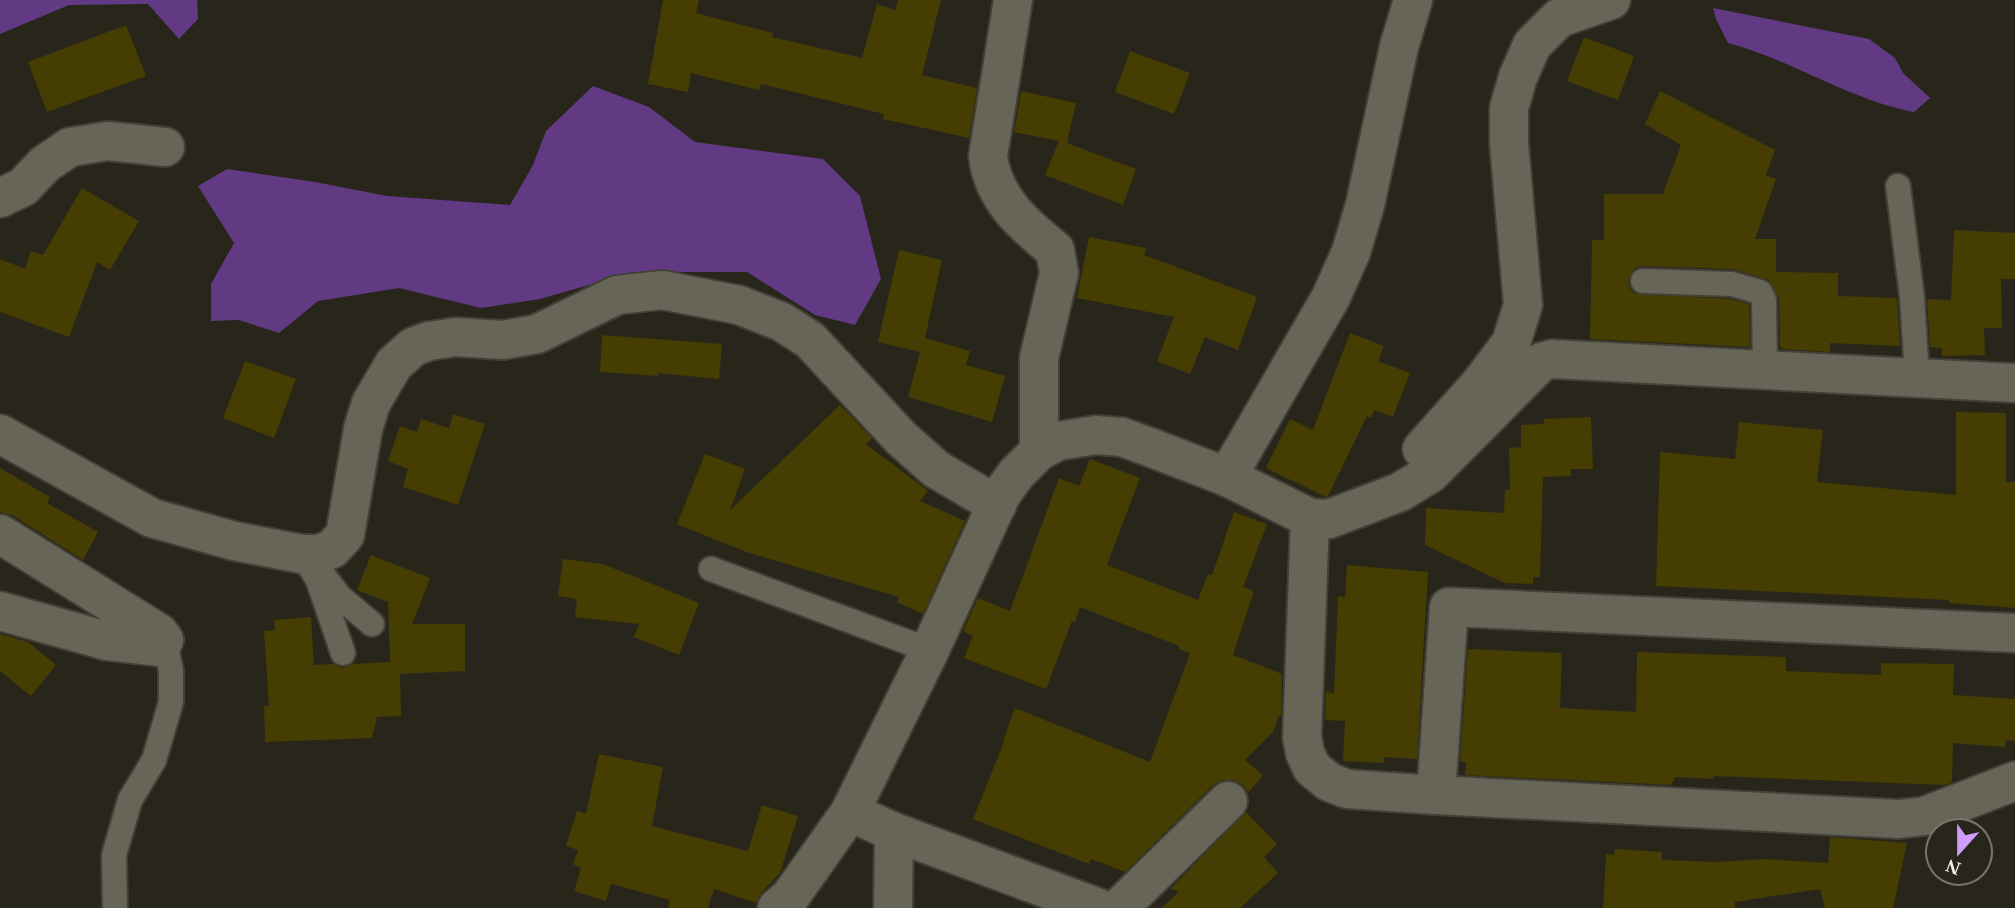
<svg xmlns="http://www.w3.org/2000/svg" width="2015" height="908" font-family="Georgia,serif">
<rect width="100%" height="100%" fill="#28261b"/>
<g fill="#623a83">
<path d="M0,0H197L198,19L179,39L148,4L69,5L0,34Z"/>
<path d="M1713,8L1869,39L1895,58L1903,73L1930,98L1914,112C1850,100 1792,60 1728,43L1716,19Z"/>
<path d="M593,86L649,107L695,142L823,159L860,196L881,279L855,325L815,315L747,272H634L540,299L481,308L399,288L318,301L279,333L239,320L211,321V284L234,243L198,186L227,169L315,182L387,196L510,205L533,165L546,131Z"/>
</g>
<g fill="#453d02">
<path d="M663,0H699L696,13L773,33L772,37L862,58L877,4L895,10L898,0H941L922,75L977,88L969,138L883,119L884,114L761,84L759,90L691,73L688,92L648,84Z"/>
<path d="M126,25L146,76L47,112L28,62Z"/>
<path d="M1584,37L1634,56L1618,100L1567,81Z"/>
<path d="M1130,51L1190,73L1174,114L1115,92Z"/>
<path d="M1021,91L1076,103L1067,143L1136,169L1123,205L1045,175L1059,141L1014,132Z"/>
<path d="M1660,91L1775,150L1766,175L1776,179L1755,239H1776V272L1838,273V296L1897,298L1900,346L1830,343V352L1782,349V347H1780L1779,299L1769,280L1733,269L1643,266L1635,268L1628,280L1630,289L1636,294L1730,299L1749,304L1750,347L1590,339L1592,240H1604V194H1663L1681,145L1645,124Z"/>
<path d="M82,188L139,221L110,270L97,262L69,337L0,312V259L25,269L31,251L43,255Z"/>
<path d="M1954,230L2015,233V279H2001L2002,328H1984L1985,355L1942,356V348L1930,347L1927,299L1951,300Z"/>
<path d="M1089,237L1146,248L1144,255L1257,297L1238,350L1205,337L1190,374L1157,361L1174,317L1077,298Z"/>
<path d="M899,250L942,260L925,338L970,351L966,365L1005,376L992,422L908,397L920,352L878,342Z"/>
<path d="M1350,333L1384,346L1378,361L1410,373L1393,417L1374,410L1371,418L1367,416L1328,496L1326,497L1266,468L1290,419L1313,430Z"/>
<path d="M602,335L722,344L719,379L658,373V376L600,372Z"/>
<path d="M245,361L296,379L274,438L223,418Z"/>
<path d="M840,405L872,438L866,444L928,491L920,501L965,521L923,614L897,602L899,597L746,552L677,524L705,454L745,469L730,510Z"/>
<path d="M1956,412L2006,413V482H2015V608L1949,603V600L1656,586L1660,452L1735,459L1739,422L1823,430L1817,482L1956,495Z"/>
<path d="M453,414L485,424L458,505L403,487L408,469L388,461L400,426L417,432L421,419L449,428Z"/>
<path d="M1591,417L1593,469H1571V476L1543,477L1540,577H1533V584L1505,583L1425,545L1426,508L1504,513L1505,490H1510L1509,448L1521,447V425L1544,424V419Z"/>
<path d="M1090,459L1140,478L1107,565L1198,600L1208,574L1212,575L1234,512L1267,524L1243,587L1254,591L1233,655L1282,674L1281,716H1279L1273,732L1245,760L1263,775L1248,793L1243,785L1233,780H1223L1213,785L1125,872L1091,859L1089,864L973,819L1004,742L1003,741L1015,708L1150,762L1190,653L1178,649L1179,646L1080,607L1075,622L1072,621L1046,689L964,658L973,636L963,631L978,598L1010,611L1059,478L1079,486Z"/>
<path d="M0,468L50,497L47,503L98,532L83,560L12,515L0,512Z"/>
<path d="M371,555L430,578L412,624H465V671L400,674L401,716L377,717L372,738L265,742L264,706H269L264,631L275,630L274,620L311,617L314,665L334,664L341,668L353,664L390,662L388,602L357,590Z"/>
<path d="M563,559L603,564L699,603L679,655L634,637L639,624L575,617L577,599L558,596Z"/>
<path d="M1347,565L1428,572L1417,759L1384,757V763L1343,761L1345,721L1325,720L1326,691L1334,694L1338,596L1345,597Z"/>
<path d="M0,634L28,642L56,665L31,696L0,671Z"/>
<path d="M1468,649L1562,653L1560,708L1636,712L1637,652L1786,657V671L1881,675V663L1954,664L1953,695L2015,699V741L2006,740L2005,747L1953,743L1952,782L1945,785L1714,776V779L1675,777L1671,785L1465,775L1466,762L1460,761Z"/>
<path d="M599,754L663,767L652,826L748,851L762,805L798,816L780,873L762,892L756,903L714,889L708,908H668L670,900L611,884L606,901L574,891L581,868L573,864L578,850L566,846L577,811L586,814Z"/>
<path d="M1246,812L1277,844L1264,857L1278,873L1240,908H1161L1179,892L1170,889Z"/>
<path d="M1830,837L1907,843L1893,908H1825L1820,889L1735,902V908H1603L1606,854L1614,855L1615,849L1662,852V860L1716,862L1764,859L1828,863Z"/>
</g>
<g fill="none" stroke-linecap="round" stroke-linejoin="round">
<defs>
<g id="lane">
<path d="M1898,186L1912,297L1917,376"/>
<path d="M1643,281L1732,284L1760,292L1764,300L1765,369"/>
<path d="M302,554L318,580L343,653"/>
<path d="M711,569L929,650"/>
<path d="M323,575L340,597L372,624"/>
<path d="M115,908L114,855L130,800L154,760L171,702V671L168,656L161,647"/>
</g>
<g id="street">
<path d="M1013,0L988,156C993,199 1024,225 1055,250L1059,273L1039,358V451"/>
<path d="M0,198L23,187L45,164L70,147L108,141L165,147"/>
<path d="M0,434L152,518L234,541L302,554H319L332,549L345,535L363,429L371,403L394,364L413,347L429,341L456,337L503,340L537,334L617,295L662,290L739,305L782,322L810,340L901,438L936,469L997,505"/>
<path d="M1422,449L1480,384L1511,343L1523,305L1509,143V108L1518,77L1532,45L1559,18L1611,0"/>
<path d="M1227,477L1331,297L1351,252L1365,205L1399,47L1413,0"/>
<path d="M1310,518L1302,737L1305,753L1312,768L1329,782L1347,789L1436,795L1899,819L1925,816L2015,781"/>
<path d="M0,534L159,633L164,640L161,647L107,641L0,611"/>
<path d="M1436,795L1449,607L2015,633"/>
<path d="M850,812L894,832L1099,908"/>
<path d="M777,908L790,897L850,812L928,654L1001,495L1016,474L1039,451L1058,441L1096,435L1122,437L1152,448L1227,477L1310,518L1329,519L1400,492L1431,473L1541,362L1552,359L2015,383"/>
<path d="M893,908L894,832"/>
<path d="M1119,908L1228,801"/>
</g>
</defs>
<use href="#lane" stroke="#424037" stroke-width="28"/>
<use href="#street" stroke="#424037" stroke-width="42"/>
<use href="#lane" stroke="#676558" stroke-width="24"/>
<use href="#street" stroke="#676558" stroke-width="38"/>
</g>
<g transform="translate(1959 852) rotate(201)"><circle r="33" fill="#28261b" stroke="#78766d" stroke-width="2"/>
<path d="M0-5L12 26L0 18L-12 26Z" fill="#d09dff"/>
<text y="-10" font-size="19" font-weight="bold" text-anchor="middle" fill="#efeee7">N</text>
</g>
</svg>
